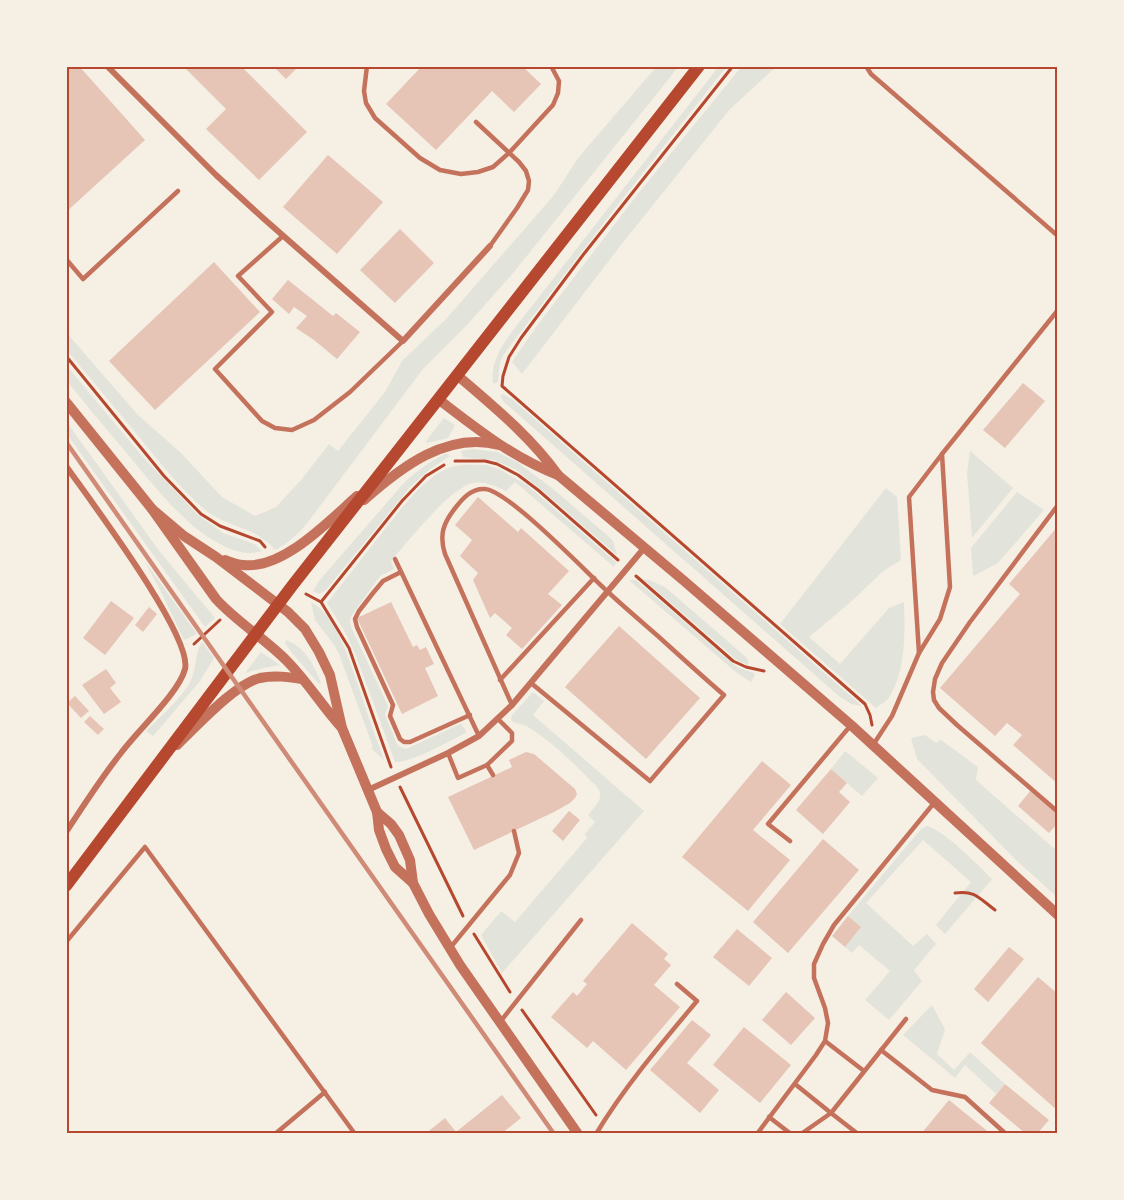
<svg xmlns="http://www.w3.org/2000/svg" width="1124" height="1200" font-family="'Noto Sans',sans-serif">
<rect width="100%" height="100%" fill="#f6efe4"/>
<g fill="#e2e4dc">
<path d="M657,66H679L514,272L467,325L423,369L305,526C295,536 287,544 275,550C257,527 225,527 204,509C180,488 159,462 139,437C115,408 90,378 66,349V332L138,415L181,453L222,497L255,516L276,507L301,480L329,444L338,451L385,392L402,361L447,318L554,195L578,158Z"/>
<path d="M719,66H727L613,211L504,354L500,363L498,382L493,384C490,362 502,345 514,329Z"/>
<path d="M742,66H777L730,109L621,245L522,374L512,362L536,327L637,195Z"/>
<path d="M66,365L143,457L197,514L223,533L249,542L256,545L262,551C245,557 225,548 211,539C186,524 158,491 139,468C115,439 90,410 66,380Z"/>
<path d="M503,394L512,399L862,706L851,704L840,697L504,402L500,396Z"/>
<path d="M444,418L455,425L448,438L427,443L426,441Z"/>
<path d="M66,421L160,552L215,618L205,627L66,433Z"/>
<path d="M473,449L497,452L517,462L552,488L608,536L613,541L617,555L545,493L515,469L493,460L466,458L463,457L461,451Z"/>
<path d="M970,451L1013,488L972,538L967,473Z"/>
<path d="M445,454H448L450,456L429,470L410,487L325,591L319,594L313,591L319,581L403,484C416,471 429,462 445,454Z"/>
<path d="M486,465L499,469L527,485L616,562L614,567L515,482L506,491C497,487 484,481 474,483C452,485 407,543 391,561L394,569L380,576L357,608L351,617L350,621L351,627L388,706L385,715L398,746L406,749L458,725L461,724L465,729L466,733C449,741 412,763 395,762L355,653L345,632L327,603C345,580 363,557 381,534C399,512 419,482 446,469C458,463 473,465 486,465Z"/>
<path d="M886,488L897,497L901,560L883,571L853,600L809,637L840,664L889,608L904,602C905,632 906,669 890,696C887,701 881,704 876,708L780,624Z"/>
<path d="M1017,492L1044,510L998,563L973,576L971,548Z"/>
<path d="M144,560L197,634L184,640L161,592Z"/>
<path d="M643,579L649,580L665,587L747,658L749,662L747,665L737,660Z"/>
<path d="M629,580H636L733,664L739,668L754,673L755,675L751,682L737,673Z"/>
<path d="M311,602C337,615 352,668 361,694C368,716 376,738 384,760L371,748L373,747L339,654L335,646L315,620Z"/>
<path d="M286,640C305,647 314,665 321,683L319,684L292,653L285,643Z"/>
<path d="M202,642L214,658L200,681L153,736L146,731C158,719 183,697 190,682C197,670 194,654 202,642Z"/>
<path d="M261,652L280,665L264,668L245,673Z"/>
<path d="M533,692L544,701L533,715L644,811L502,973L481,935L501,911L515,922L587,838L585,834L595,822L588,815C593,809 604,799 599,790C597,786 592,782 589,779C574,763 547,738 528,727C522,723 516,725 511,720L512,715Z"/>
<path d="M925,735L936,743L941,740L978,767L976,780L1058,852V898L1015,859L917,759L911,738Z"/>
<path d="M845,751L878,778L862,796L831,769Z"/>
<path d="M927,826C945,831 978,865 992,879L945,934L936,925L971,882L923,840L866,903L913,946L927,934L936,944L914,970L922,981L889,1020L865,1000L890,971L859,945L852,953L845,947L861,927L848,916L921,829Z"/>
<path d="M932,1005L945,1029L937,1054L954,1070L970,1052L1005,1084L996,1094L965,1065L955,1078L903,1035Z"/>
</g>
<g fill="#e6c5b7">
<path d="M66,66H79L145,140L66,212Z"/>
<path d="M183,66H241L307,132L259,180L206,129L226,109Z"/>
<path d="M273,66H299L286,79Z"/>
<path d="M420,66H506L509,69L511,66H522L541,84L514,112L492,91L436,150L386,104L421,67Z"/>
<path d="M328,155L383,202L337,254L283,207Z"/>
<path d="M400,229L434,263L395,303L360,270Z"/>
<path d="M214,262L260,312L155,410L109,361Z"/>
<path d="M288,280L333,316L336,313L360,332L337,359L314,340L296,328L307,316L294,307L289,314L272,299Z"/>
<path d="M1023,383L1045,401L1005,448L983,430Z"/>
<path d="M478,497L518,532L521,528L569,571L548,594L562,605L522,649L506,635L512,628L495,613L490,618L473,580L478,573L460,556L472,540L455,525Z"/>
<path d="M1058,526V784L1013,745L1022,735L1007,723L995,736L940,688L1020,594L1009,584Z"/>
<path d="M111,601L134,618L105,655L83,638Z"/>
<path d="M391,602L413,647L417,645L420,650L426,647L434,664L425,668L438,696L402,714L357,618Z"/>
<path d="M149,607L157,614L143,632L135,625Z"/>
<path d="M619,626L700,698L646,759L565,687Z"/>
<path d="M106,669L116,683L110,688L121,702L104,714L82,685Z"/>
<path d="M75,696L89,711L81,718L67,703Z"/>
<path d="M90,716L104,729L98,735L84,722Z"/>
<path d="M526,752L534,754L575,789L577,794L575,798L570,803L554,812L474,850L448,797L512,767L509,760Z"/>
<path d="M762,761L791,785L753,830L790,860L748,911L682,857Z"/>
<path d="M831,769L847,783L839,792L850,802L823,834L796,810Z"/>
<path d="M1031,790L1058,813V823L1049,833L1018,806Z"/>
<path d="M569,811L580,820L563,841L552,831Z"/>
<path d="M823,839L859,870L788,953L753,922Z"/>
<path d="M848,916L861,927L845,947L832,936Z"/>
<path d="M632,923L668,954L664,959L671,965L654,985L680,1007L626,1070L593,1041L587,1048L551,1017L573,992L577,996L587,984L583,981Z"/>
<path d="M737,929L772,958L749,986L713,957Z"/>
<path d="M1009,947L1024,959L988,1002L974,989Z"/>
<path d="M1038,977L1058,994V1111L981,1043Z"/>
<path d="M786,992L815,1018L791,1045L762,1020Z"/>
<path d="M692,1020L711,1035L687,1063L719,1090L700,1113L650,1070Z"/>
<path d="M744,1027L791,1065L760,1103L713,1065Z"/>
<path d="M1005,1084L1049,1120L1037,1134H1026L989,1103Z"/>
<path d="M502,1095L521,1118L501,1134H425L445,1118L456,1132Z"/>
<path d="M949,1100L991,1134H921Z"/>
</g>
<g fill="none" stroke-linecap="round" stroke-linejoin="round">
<g stroke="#b5482f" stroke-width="3">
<path d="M733,66L583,255L521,338L509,357L503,376L502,386L865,704L870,715L872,725"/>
<path d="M66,356L164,476L201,514L220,526L260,541L265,547"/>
<path d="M455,461H485L497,464L518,475L538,490L618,560"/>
<path d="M636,576L733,661L746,667L764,671"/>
<path d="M306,594L321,602L349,648L391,767"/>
<path d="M321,602L402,501L426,476L444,465"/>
<path d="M194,644L220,620"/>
<path d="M400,787L463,916"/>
<path d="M955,893C975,890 979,898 995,910"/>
<path d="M474,934L510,992"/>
<path d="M522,1010L596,1115"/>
</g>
<g stroke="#c5725c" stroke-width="4.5">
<path d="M367,66L364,91L366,103L375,118L420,158L440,170L461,174L478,172L493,167L509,153L553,105L558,93L559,81L551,66"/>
<path d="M866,66L871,74L1058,236"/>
<path d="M476,122L519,162L526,171L529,181L528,190L517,208L490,246"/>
<path d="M283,236L238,276L272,312L215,369L262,421L275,428L292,430L314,420L350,392L403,341"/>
<path d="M66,259L83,279L178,191"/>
<path d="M1058,505L970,622L942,663L935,679L933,692L934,700L939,708L957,725L1058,812"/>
<path d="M395,559L479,736"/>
<path d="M401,572L383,581L373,593L359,611L355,619L357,627L393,705L390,716L400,739L404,742H410L470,715"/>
<path d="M919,653L909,497L942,454"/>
<path d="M500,680L594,578"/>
<path d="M512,705L445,554C439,535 443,523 456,507C463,498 472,488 485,489C509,491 586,572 607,591C624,607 642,622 659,637C680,656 702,676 724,695L650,781L531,683"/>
<path d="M873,745L892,716L919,653L940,619L950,587L942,454L1058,310"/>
<path d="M448,753L458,778L487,765L493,775"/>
<path d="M487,765L512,741V733L498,719"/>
<path d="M790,841L768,824L851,725"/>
<path d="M66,942L145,847L355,1134"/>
<path d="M450,948L510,875L519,853L514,831"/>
<path d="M500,1022L581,920"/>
<path d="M825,1041L864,1071"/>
<path d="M881,1050L932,1090L965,1097L1006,1134"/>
<path d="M795,1084L831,1113L801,1134"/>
<path d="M769,1117L791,1134"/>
<path d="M275,1134L325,1092"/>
<path d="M596,1134C625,1086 661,1044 697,1001L677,984"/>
<path d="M757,1134L816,1055L825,1041L828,1023L825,1008L814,978V964L823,944L834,925L934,803"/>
<path d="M858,1134L831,1113L906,1019"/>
</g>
<g stroke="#c5725c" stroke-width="6">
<path d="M107,66L216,175L263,218L403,341L490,246"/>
<path d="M66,466C89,499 193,636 185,669C179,693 137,731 121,753C101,778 84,805 66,832"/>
<path d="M368,790L448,753L479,736L512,705L645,547"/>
</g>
<g stroke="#c5725c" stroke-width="10">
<path d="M457,375C493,406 530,436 558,475L683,580L851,725L1058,915"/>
<path d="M438,399C476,428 513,458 558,475"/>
<path d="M66,402L152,509L216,599C237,622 264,638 286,660C307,681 322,706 342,728"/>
<path d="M364,500C400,468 447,431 499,445"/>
<path d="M152,509L184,536L216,557L288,612L305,629L319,652L330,675L342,728L377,812L379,830L386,849L395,867L413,883"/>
<path d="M225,560C231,562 237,565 243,565C283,570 330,520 357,496"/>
<path d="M177,745C197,726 235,684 260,678C274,675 288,677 302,679"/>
<path d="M377,812L391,824L399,835L410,860L413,883L429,914L460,965L578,1134"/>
</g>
<path stroke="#b5482f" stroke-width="12" d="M66,886L292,586L699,66"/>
<path stroke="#cf8b77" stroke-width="4.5" d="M66,442L554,1134"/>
</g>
<rect width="1124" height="1200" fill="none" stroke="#f6efe4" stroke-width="135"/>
<rect x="68" y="68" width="988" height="1064" fill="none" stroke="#b5482f" stroke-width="2"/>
</svg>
